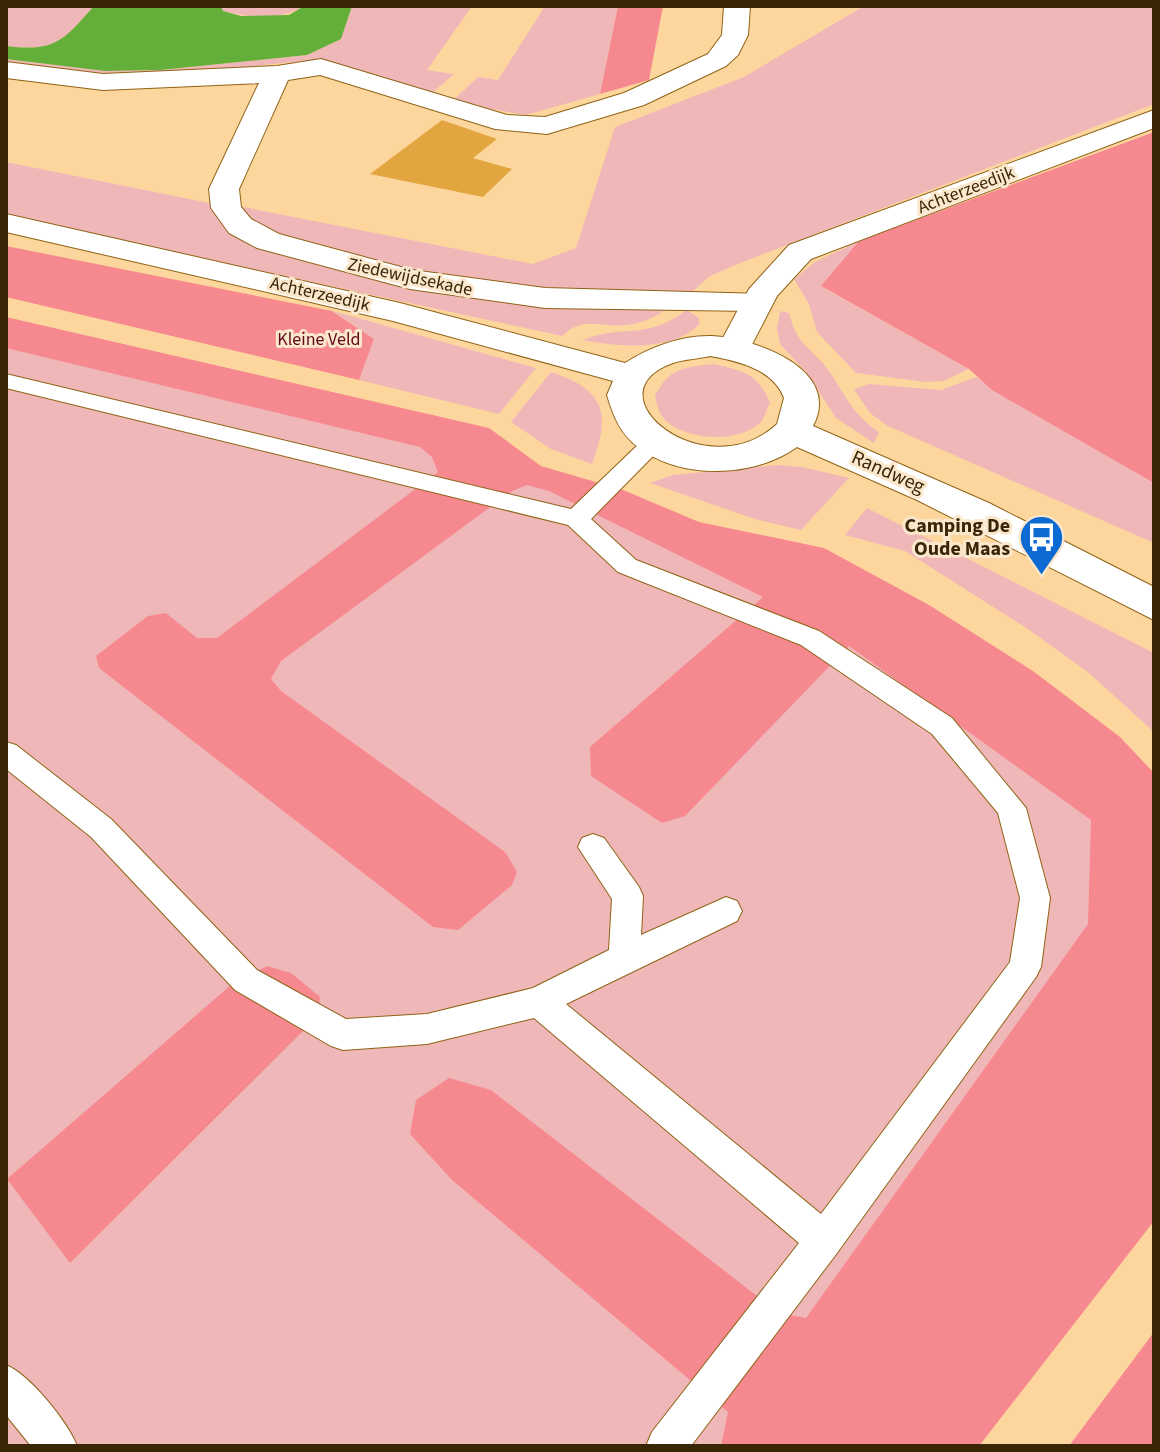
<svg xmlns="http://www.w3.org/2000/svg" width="1160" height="1452" font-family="'Source Sans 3',sans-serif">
<rect width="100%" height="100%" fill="#fdd69e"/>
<g fill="#f0b7b9">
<path d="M6,6H94C63,41 55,52 6,46Z"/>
<path d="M221,6H304C280,21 249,18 223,11Z"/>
<path d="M352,6H472L427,70L454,74L433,92L303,61L166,75L108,77L6,63V59L105,71L160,70L307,55L341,39Z"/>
<path d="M545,6H618L600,94L526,115L451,102L478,77L498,80Z"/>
<path d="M864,6H1154V104L740,263L710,276L691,293C641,293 589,295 538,290C481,285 266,253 238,206L533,264L576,248L615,127L744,77Z"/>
<path d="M6,162L214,204L309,260L672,305C657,316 645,323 627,325C601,328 583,315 562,336L6,216Z"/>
<path d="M859,241L822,287L969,369L943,381L926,382L856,373L817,332L809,304L794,279L815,262Z"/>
<path d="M687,310L699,318V324C675,352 615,347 583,340C624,323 643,342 687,310Z"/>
<path d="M333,311L536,368L499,414L359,380L374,339Z"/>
<path d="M780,311L789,313C798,349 813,347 831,374C847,398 854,416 879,432L874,443L836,418L806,372L780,344L777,329Z"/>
<path d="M6,330L604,493L841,571L1154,865L840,1446H6Z"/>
<path d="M714,364C743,371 758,373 770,403C767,408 765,416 762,421C740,445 679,441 661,415C658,410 656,401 655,396C669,368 684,367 714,364Z"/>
<path d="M551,372C605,390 611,413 592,464L551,449L511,422Z"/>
<path d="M976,377L1154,483V543L888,426L870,413L854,389L869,384L941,390Z"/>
<path d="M777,465L802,467L849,478L801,530L755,519L650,483L673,475Z"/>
<path d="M867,508L1154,653V732L1089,673L1028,629L905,551L845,535Z"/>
</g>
<g fill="#f6888f">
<path d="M618,6H663L649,80L600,94Z"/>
<path d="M1154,132V483L992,390L969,369L821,286L859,241Z"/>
<path d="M6,246L332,311L374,339L359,380L6,297Z"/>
<path d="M6,317L489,428L541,466L623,490L699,522L824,548L929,605L1033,671L1120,737L1154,773V1221L979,1446H721L728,1412L452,1180L410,1134L416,1100L449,1078L491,1090L779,1313L806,1318L1088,924L1091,820L849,646L685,816L662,823L591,776L590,747L763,597L549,491L527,485L512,491L281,661L271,679L281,691L505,852L517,872L512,885L458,930L433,927L99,668L96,656L148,616L166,613L197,638H217L438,472L432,457L420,447L6,348Z"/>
<path d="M267,966L291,973L320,997L318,1016L70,1263L7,1179L231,985Z"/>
<path d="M1154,1332V1446H1069Z"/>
</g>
<path fill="#63af3a" d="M94,6H221L223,11L241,16L289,15L304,6H352L341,39L307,55L160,70L105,71L6,59V46C55,52 63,41 94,6Z"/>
<path fill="#e2a540" d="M442,120L497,139L473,158L512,169L483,197L370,174Z"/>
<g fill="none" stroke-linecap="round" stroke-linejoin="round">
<defs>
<g id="service">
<path d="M6,374L571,509L645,438H661L665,443L661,448L591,519L636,560L819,631L952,718L1026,808L1050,898L1041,967L1036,977L837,1253L691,1446H646L652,1432L799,1243L534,1018L427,1044L343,1050L331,1046L235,990L91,837L6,769V742L16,745L111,819L257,970L346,1019L427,1014L533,988L609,950L612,899L578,847L582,838L593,834L604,838L639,887L643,896L641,935L726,897L737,901L742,911L737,921L566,1004L821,1214L1010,962L1020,898L998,813L932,734L801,645L618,572L568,525L6,388Z"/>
<path d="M6,1365C30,1375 67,1421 77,1446H31L6,1415Z"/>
</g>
<path id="minor" d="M724,6H750L748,35L738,55L726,66L644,105L547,134L495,129L320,75L288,80L239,189L241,207L251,219L279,234L412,270L545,288L766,294L770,301L766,308L754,311L545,308L410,289L257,248L229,233L211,208L209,189L259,83L103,90L6,78V62L103,74L277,66L321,59L507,115L545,117L624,93L708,54L722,35Z"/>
<path id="tertiary" d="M1154,110V128L811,259L777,296L746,356L734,359L722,356L717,349L749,289L789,245Z"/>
<path id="secondary" d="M6,214L400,303L625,363C650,347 682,335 712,336C754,338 843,369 813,426L989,503L1154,587V620L917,500L797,447C755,478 679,480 638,447C620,434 613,415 607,395L613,381L393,321L6,232ZM710,356C738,361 773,369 784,398L777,424C706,490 586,394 673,363C685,359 698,359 710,356Z"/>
</defs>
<use href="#service" stroke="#8f6315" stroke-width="2"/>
<use href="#minor" stroke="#8f6315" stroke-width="2"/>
<use href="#tertiary" stroke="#8f6315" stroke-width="2"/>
<use href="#secondary" stroke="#8f6315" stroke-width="2"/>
<use href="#service" fill="#fff" fill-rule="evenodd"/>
<use href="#minor" fill="#fff" fill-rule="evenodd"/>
<use href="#tertiary" fill="#fff" fill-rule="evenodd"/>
<use href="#secondary" fill="#fff" fill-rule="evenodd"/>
</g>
<defs>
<symbol id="bus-pin" viewBox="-11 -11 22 30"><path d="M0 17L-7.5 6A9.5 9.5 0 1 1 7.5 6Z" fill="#0d6ad3" stroke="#fae7cc"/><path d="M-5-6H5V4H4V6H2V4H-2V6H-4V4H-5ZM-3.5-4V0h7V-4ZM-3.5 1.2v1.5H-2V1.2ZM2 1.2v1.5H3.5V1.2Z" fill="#fff"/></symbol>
</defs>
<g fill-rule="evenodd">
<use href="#bus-pin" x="1016" y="512" width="51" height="69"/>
</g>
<g text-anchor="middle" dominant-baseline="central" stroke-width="6" stroke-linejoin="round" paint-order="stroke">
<g font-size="18" fill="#382607" stroke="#fae7cc">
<text transform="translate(966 190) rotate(-21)">Achterzeedijk</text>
<text transform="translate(410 277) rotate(12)">Ziedewijdsekade</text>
<text transform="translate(320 294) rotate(13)">Achterzeedijk</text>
</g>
<g font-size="18" fill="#62091d" stroke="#fae7cc">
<text x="319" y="339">Kleine Veld</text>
</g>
<g font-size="20" fill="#382607" stroke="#fae7cc">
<text transform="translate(888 472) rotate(24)">Randweg</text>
</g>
<g font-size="20" font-weight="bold" fill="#382607" stroke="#fae7cc" text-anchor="end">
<text x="1010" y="526">Camping De<tspan x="1010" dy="23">Oude Maas</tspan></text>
</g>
</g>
<rect width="1160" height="1452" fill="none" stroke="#382607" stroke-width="16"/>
</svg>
